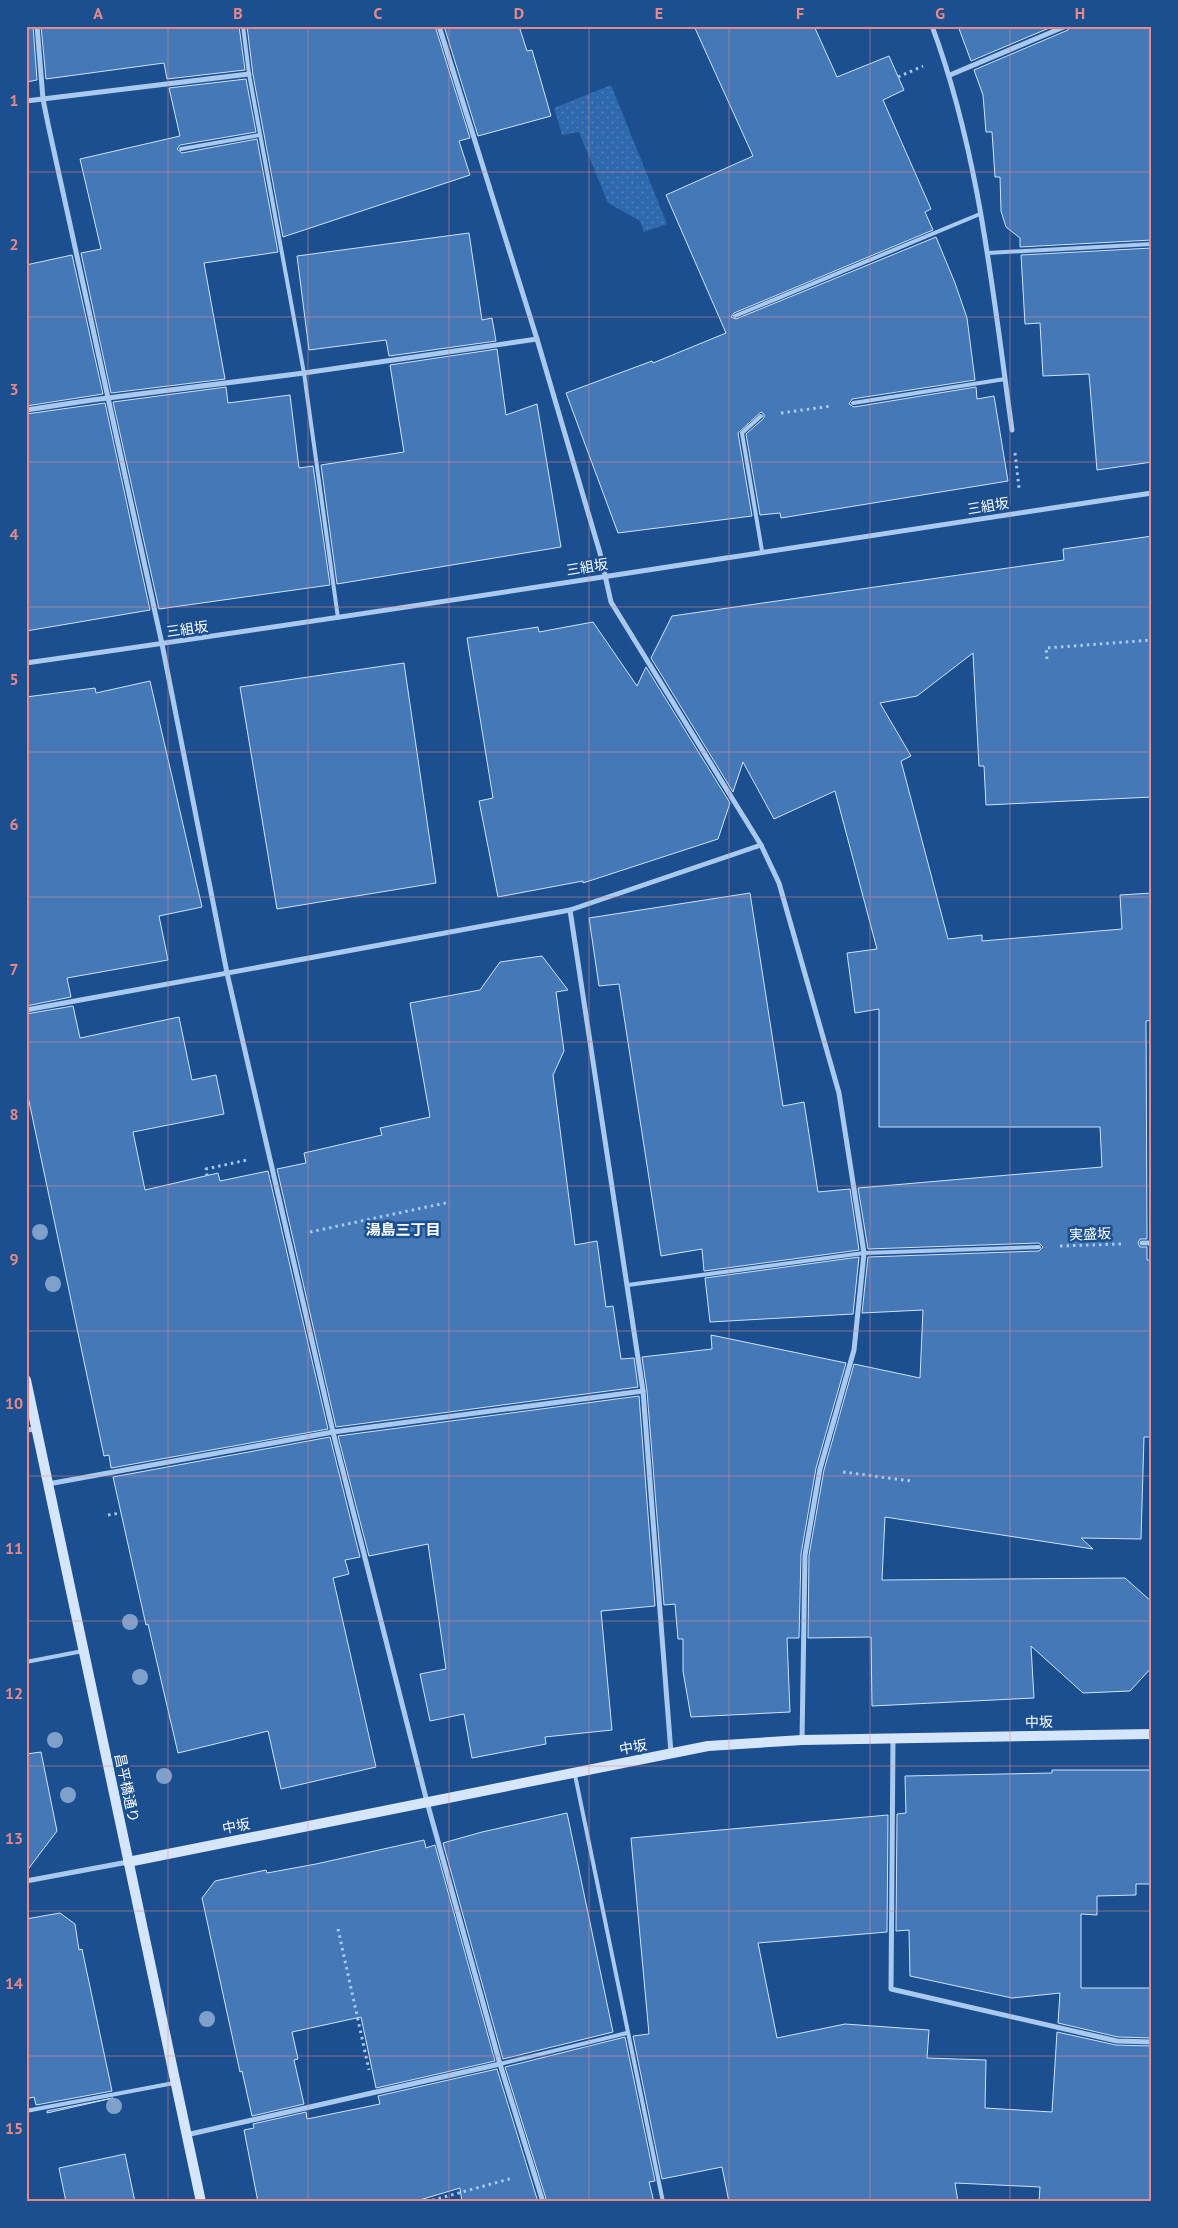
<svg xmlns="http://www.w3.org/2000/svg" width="1178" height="2228" font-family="'PT Sans','Noto Sans JP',sans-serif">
<defs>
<pattern id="grass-dots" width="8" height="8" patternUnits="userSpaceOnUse" patternTransform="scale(1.25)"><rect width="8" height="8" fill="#2e69ad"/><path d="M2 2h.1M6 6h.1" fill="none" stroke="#4d80b9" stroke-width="1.8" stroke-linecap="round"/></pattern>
</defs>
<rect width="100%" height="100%" fill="#1b4f8f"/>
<path fill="url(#grass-dots)" d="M611,85L667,224L644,232L640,221L608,203L579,132L562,135L554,108Z"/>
<g fill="#4478b7" stroke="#cfe3fa">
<path d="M26,26H33L37,80L26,82Z"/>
<path d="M41,26H239L245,70L167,79L164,63L46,79Z"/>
<path d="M247,26H435L470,138L459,141L470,175L283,237L253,75Z"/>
<path d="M444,26H519L527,51L532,50L551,116L478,136Z"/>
<path d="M694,26H814L837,77L889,56L904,90L883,100L931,209L925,212L933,230L734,313L731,317L736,319L936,237L955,283L967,318L975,380L852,399L849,404L854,407L976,387L977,399L994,396L1008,481L781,518L780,513L760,515L746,434L764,418V414L761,412L738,433L752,516L618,533L566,393L652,361L653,363L726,333L666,195L753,156Z"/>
<path d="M958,26H1054L971,61Z"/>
<path d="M1070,26H1152V240L1020,247V238L1006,227L1001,211L1000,177H995L992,132H986L983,95L974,70L1068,30Z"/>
<path d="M246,79L256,132L180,145L177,149L182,153L257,139L278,252L204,263L225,379L111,393L81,253L101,249L80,159L180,136L169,88Z"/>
<path d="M469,233L482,320L492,318L496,341L389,356L386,340L309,350L297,256Z"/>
<path d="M1152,248V462L1097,470L1089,374L1043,376L1040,323L1025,324L1021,255Z"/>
<path d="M72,255L103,394L26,406V265Z"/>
<path d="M497,349L506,415L537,404L561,547L337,584L321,465L404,452L390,365Z"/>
<path d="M226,387L228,403L290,395L299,468L313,466L330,585L159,609L113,402Z"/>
<path d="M105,403L150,610L26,631V414Z"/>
<path d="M1152,536V797L986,805L984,766H979L973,653L917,696L880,703L911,756L901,761L948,939L982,935V941L1122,929L1120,895L1152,893V1020L1146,1021L1147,1239H1140L1138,1243L1140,1247H1147V1260H1152V1437H1144L1141,1539L1081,1538L1093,1549L885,1517L882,1580L1125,1578L1152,1602V1667L1130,1691L1083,1693L1031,1646L1034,1698L872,1706L871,1637L808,1638L809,1555L824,1470L854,1364L920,1378L923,1310L862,1313L868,1257L1039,1251L1043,1247L1039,1243L868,1249L858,1188L1102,1167L1100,1127H879V1009L855,1013L847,953L877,949L835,791L774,819L743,762L733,792L651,658L672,616L1064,560L1063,549Z"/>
<path d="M593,622L637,686L646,667L730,803L718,839L583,883V881L498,897L479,801L493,798L467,638L538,627L539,632Z"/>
<path d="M404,663L436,883L277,909L240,687Z"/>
<path d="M150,681L202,907L159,916L168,960L67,978L71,997L26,1006V697L95,688L96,693Z"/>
<path d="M750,893L783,1106L804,1102L818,1192L850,1189L859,1250L704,1271L702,1249L661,1256L619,984L599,986L589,918Z"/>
<path d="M542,956L568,990L556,992L564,1051L553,1075L575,1245L597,1241L606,1307L613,1306L621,1359L634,1358L638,1387L336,1427L277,1169L306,1163L304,1153L382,1135L380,1128L430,1117L410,1003L480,990L500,962Z"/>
<path d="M73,1006L80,1038L179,1017L192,1080L216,1075L224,1114L133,1132L145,1190L218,1173L220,1181L268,1171L328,1429L111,1468L109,1455L104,1456L26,1087V1014Z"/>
<path d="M859,1257L853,1314L710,1322L705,1278Z"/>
<path d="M711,1335L846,1363L816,1468L801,1554L799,1638H787L790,1712L691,1717L683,1671V1639H678L675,1604L664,1605L647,1391L642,1357L712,1349Z"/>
<path d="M639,1396L655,1606L601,1611L612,1730L545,1737L546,1744L472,1758L464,1714L430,1721L420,1674L446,1669L428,1544L369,1556L338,1436Z"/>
<path d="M330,1437L360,1557L345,1560L349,1574L333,1578L376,1767L281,1789L268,1731L178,1753L148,1624L146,1625L113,1477Z"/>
<path d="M41,1752L57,1831L26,1872V1754Z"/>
<path d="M1052,1770H1152V1884H1136V1895L1097,1896V1915L1081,1914V1988H1152V2038L1118,2037L1058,2023L1060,1993L1012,1998L910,1976L909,1930L896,1931L897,1814L906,1813L905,1776L1052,1773Z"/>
<path d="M567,1813L613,2032L503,2059L443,1843L482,1832Z"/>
<path d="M888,1815L887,1932L758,1943L777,2038L845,2024L929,2030L927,2058L986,2060L985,2108L1052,2112L1057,2032L1116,2045L1152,2046V2202H1039L1040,2187L955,2183L958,2202H729L722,2167L662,2179L633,2036L649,2034L631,1838Z"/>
<path d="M424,1840L426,1848L435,1845L495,2061L376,2088L361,2017L292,2032L298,2059L294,2060L304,2104L252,2116L242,2071L240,2072L202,1898L215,1881L266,1870L267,1873L316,1864Z"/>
<path d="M60,1913L75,1924L79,1950L82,1949L112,2091L36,2105L34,2097L26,2099V1919Z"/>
<path d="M625,2037L655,2181L649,2182L654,2202H547L505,2067Z"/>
<path d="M497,2069L538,2202H462L460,2188L413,2202H258L244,2130L254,2128L253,2124L306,2112L307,2119L380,2104L378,2096Z"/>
<path d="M113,2098L47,2113V2111Z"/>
<path d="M125,2154L135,2202H66L59,2168Z"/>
</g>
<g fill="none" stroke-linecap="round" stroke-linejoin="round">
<g stroke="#a9c9ee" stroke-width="3" stroke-dasharray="2.5 4" stroke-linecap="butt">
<path d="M898,77L923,66"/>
<path d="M781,413L832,406"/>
<path d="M1015,453L1019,488"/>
<path d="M1047,659L1046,648L1152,640"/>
<path d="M207,1176L206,1169L247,1160"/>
<path d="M310,1232L450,1202"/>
<path d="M1060,1246L1121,1244"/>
<path d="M843,1472L911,1481"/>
<path d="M108,1515L121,1513"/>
<path d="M338,1929L369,2070"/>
<path d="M426,2202L513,2178"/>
</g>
<g stroke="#a9c9ee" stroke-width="4">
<path d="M243,26L249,74L304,373L338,618"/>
<path d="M181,149L260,135"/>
<path d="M988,253L1152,244"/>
<path d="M735,316L980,214"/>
<path d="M853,403L1005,379"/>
<path d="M761,416L742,433L762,551"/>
<path d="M628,1285L864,1253L1039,1247"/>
<path d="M26,1662L83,1651"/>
<path d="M575,1775L663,2202"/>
<path d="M500,2064L627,2033"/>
<path d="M26,2111L174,2083"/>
</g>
<g stroke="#a9c9ee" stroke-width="5">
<path d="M37,26L43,99L48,124L162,644L227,973L333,1432L427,1802L500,2064L543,2202"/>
<path d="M439,26L537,339L600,553L611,602L761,845L779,883L839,1093L864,1253L854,1350L820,1469L805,1555L802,1740"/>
<path d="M932,26C980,155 993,295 1012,430"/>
<path d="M950,75L1066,26"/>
<path d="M26,101L249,74"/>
<path d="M26,410L92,400L304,373L537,339"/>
<path d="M26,663C402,610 777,549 1152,493"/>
<path d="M570,910L643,1391L671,1753"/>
<path d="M26,1010L570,910L761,845"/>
<path d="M1142,1243H1152"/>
<path d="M26,1430L36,1429"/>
<path d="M48,1484L333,1432L643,1391"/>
<path d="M893,1739L891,1989L1117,2041L1152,2042"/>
<path d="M26,1881L128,1862"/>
<path d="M186,2135L500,2064"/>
</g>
<g stroke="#d6e6fa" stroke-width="10">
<path d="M26,1380L201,2202"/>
<path d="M128,1862L708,1746L802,1740L1152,1734"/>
</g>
</g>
<g fill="#7ea0ca">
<circle cx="40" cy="1232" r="8"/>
<circle cx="53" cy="1284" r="8"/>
<circle cx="130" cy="1622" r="8"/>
<circle cx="140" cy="1677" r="8"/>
<circle cx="55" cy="1740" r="8"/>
<circle cx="164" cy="1776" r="8"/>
<circle cx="68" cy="1795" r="8"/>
<circle cx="207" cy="2019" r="8"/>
<circle cx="114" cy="2106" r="8"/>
</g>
<path fill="none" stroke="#e88989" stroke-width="1" stroke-opacity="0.55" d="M168,26V2202M308,26V2202M449,26V2202M589,26V2202M729,26V2202M870,26V2202M1010,26V2202M26,172H1152M26,317H1152M26,462H1152M26,607H1152M26,752H1152M26,897H1152M26,1042H1152M26,1186H1152M26,1331H1152M26,1476H1152M26,1621H1152M26,1766H1152M26,1911H1152M26,2056H1152"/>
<g text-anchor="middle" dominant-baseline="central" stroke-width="5" stroke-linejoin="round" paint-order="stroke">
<g font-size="14" fill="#fff" stroke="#1b4f8f">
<text transform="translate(988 506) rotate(-9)">三組坂</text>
<text transform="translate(587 567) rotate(-9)">三組坂</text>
<text transform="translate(187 629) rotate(-8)">三組坂</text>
<text transform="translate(1090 1234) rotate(-2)">実盛坂</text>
<text transform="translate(1039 1722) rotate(-1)">中坂</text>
<text transform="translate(633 1747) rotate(-11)">中坂</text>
<text transform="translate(127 1788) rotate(78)">昌平橋通り</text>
<text transform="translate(236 1826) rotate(-11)">中坂</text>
</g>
<g font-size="15" font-weight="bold" fill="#fff" stroke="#1b4f8f">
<text x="403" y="1229">湯島三丁目</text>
</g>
</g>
<rect width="1178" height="2228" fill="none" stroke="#1b4f8f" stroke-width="55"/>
<rect x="28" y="28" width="1122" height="2172" fill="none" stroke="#e88989" stroke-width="2"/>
<g font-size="16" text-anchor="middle" font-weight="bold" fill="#e88989">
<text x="98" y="19">A</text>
<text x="238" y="19">B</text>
<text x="378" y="19">C</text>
<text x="519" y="19">D</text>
<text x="659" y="19">E</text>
<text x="800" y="19">F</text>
<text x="940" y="19">G</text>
<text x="1080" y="19">H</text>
<text x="14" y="106">1</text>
<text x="14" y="250">2</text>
<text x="14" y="395">3</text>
<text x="14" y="540">4</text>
<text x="14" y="685">5</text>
<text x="14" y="830">6</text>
<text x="14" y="975">7</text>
<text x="14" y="1120">8</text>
<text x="14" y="1265">9</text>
<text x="14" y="1409">10</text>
<text x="14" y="1554">11</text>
<text x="14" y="1699">12</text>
<text x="14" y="1844">13</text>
<text x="14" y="1989">14</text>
<text x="14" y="2134">15</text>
</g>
</svg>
